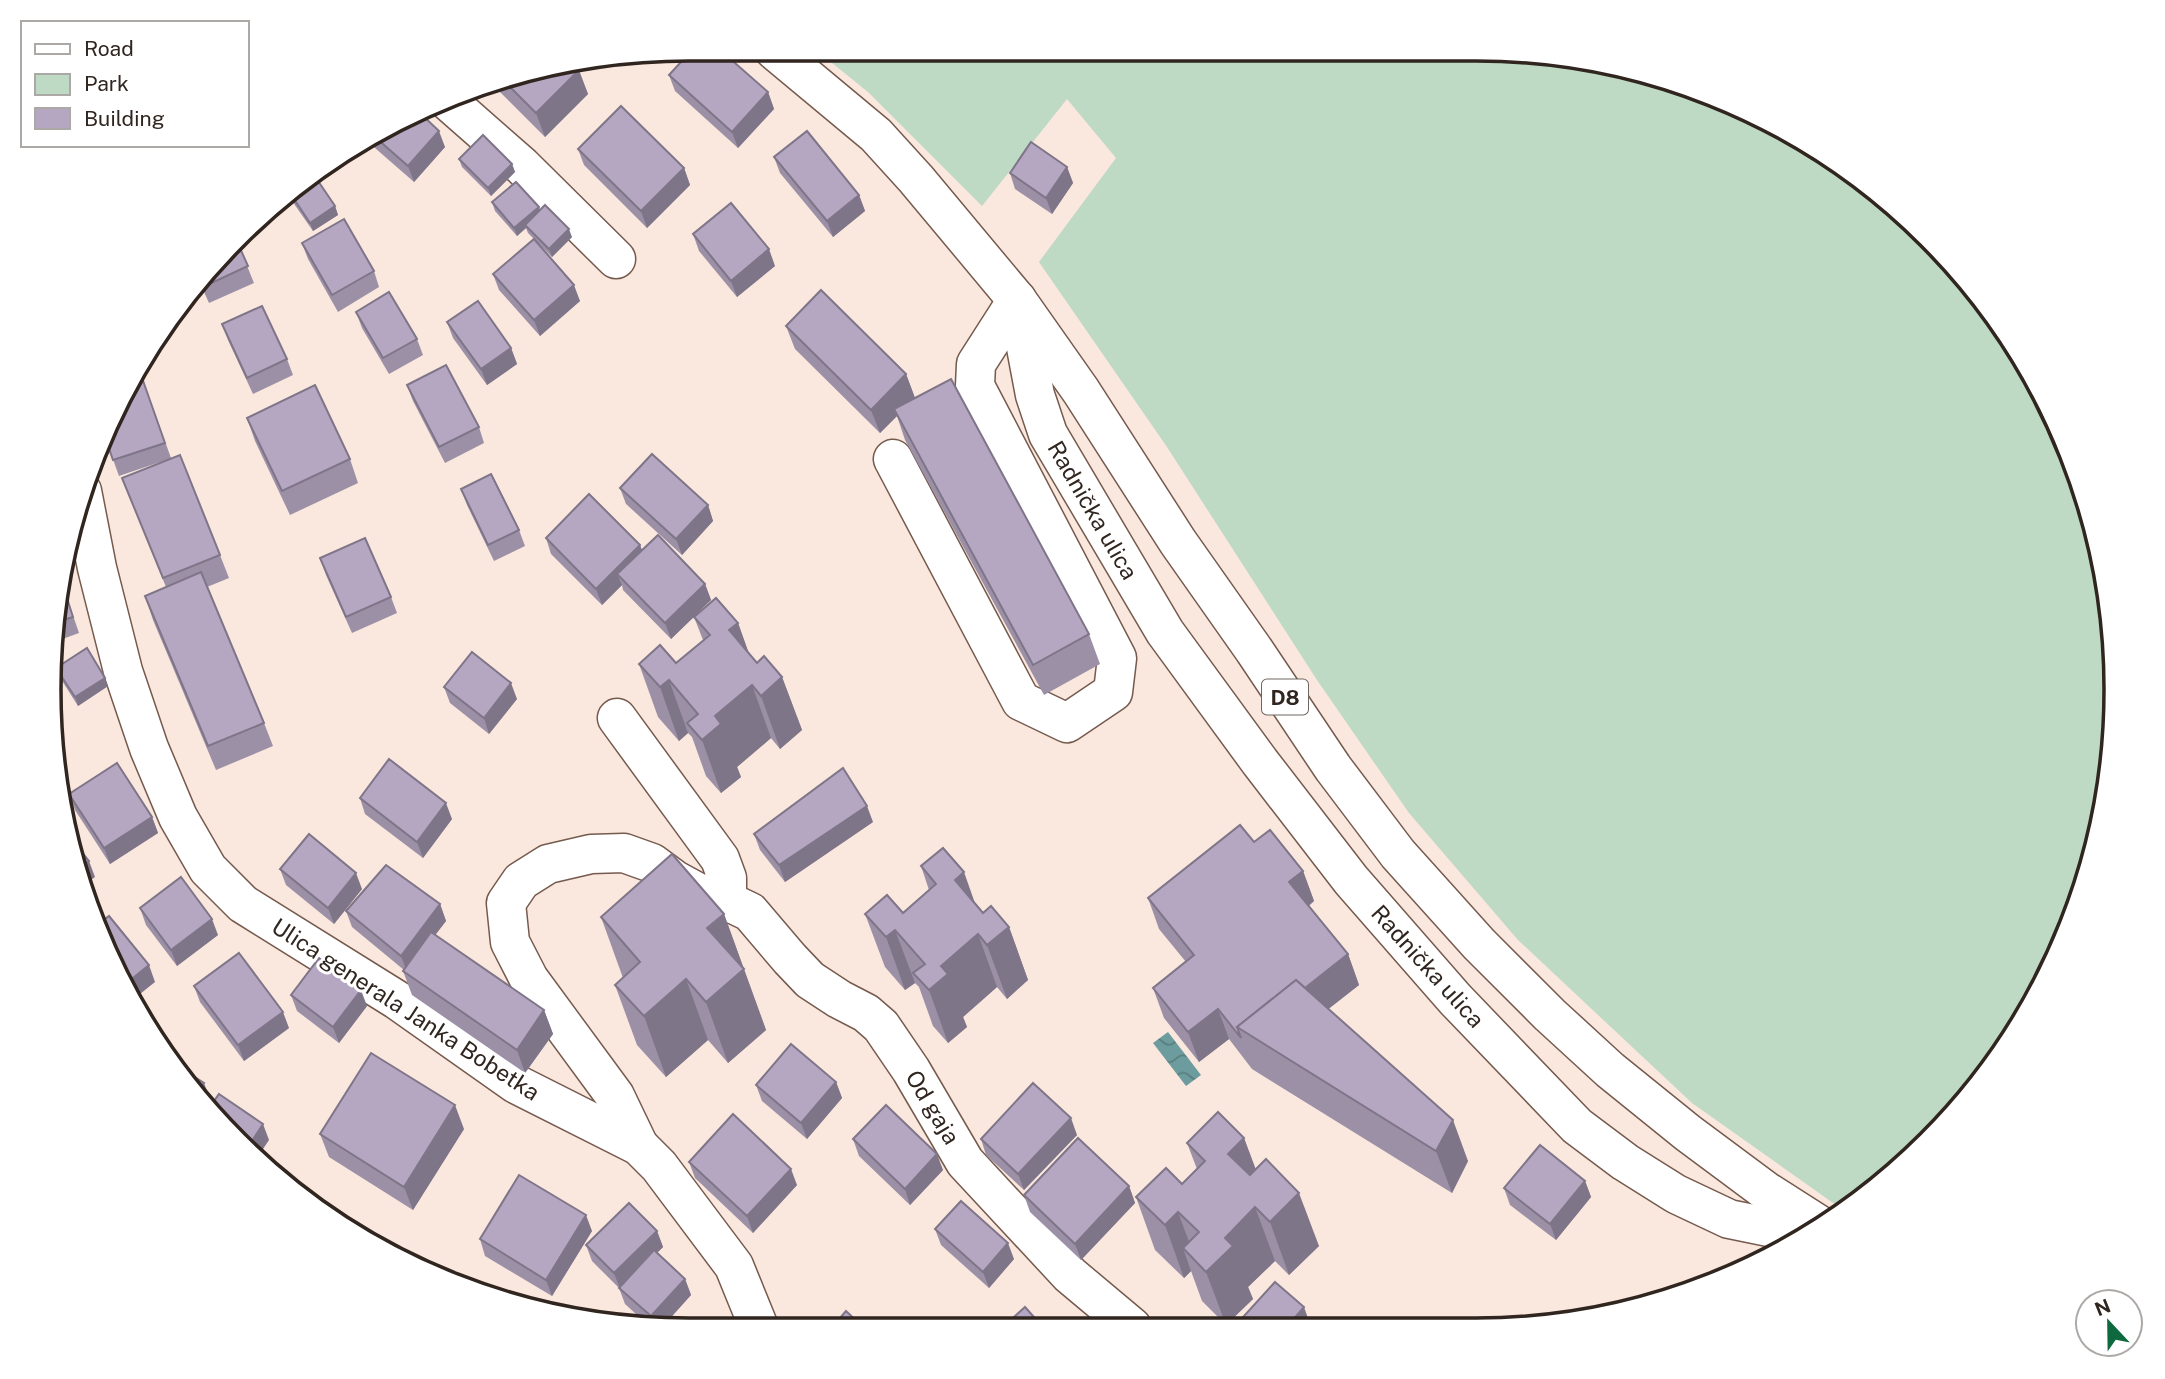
<svg xmlns="http://www.w3.org/2000/svg" width="2165" height="1379" font-family="'Public Sans',sans-serif">
<defs>
<pattern id="water-waves" width="16" height="10" patternUnits="userSpaceOnUse" patternTransform="scale(1.75)"><rect width="16" height="10" fill="#6c9c9e"/><path d="M0 5q4-4 8 0t8 0" fill="none" stroke="#597f80"/></pattern>
</defs>
<rect width="100%" height="100%" fill="#fae7de"/>
<path fill="#bed9c4" d="M816,50L1559,54L1721,98L1866,182L1957,267L2030,370L2082,484L2111,606L2115,732L2094,856L2050,973L1983,1080L1898,1171L1843,1210L1692,1103L1518,940L1409,813L1317,680L1167,447L1039,262L1116,158L1067,99L982,206L868,92Z"/>
<path fill="url(#water-waves)" d="M1168,1032L1201,1075L1186,1086L1153,1043Z"/>
<g fill="none" stroke-linecap="round" stroke-linejoin="round">
<defs>
<g id="minor">
<path d="M448,101L522,166L616,259"/>
<path d="M1017,300L1035,395L1048,434L1165,632L1260,762L1351,880L1455,999L1577,1126L1625,1162L1676,1194L1729,1219L1808,1235"/>
<path d="M893,459L1021,701L1067,723L1113,692L1117,658L975,386L976,364L1017,300"/>
<path d="M82,491L97,568L123,671L149,748L178,817L208,869L243,904L397,1000L516,1084L639,1146L659,1166L734,1266L758,1325"/>
<path d="M617,718L720,859L727,878V901"/>
<path d="M639,1146L615,1096L529,979L510,942L506,903L521,881L548,864L591,854L624,853L652,863L675,880L697,892L727,901L750,912L790,959L810,980L839,999L866,1013L881,1026L911,1070L965,1162L1070,1275L1132,1327"/>
</g>
<path id="major" d="M774,50L876,135L916,179L1017,300L1081,391L1178,542L1254,650L1333,768L1398,854L1479,944L1550,1015L1610,1070L1688,1133L1766,1191L1821,1226"/>
</defs>
<use href="#minor" stroke="#755a4d" stroke-width="41"/>
<use href="#major" stroke="#755a4d" stroke-width="41"/>
<use href="#minor" stroke="#fff" stroke-width="38"/>
<use href="#major" stroke="#fff" stroke-width="38"/>
</g>
<g fill="#9c90a7">
<path d="M577,68L588,94L545,137L490,82Z"/>
<path d="M669,75L768,92L774,109L738,148L675,91Z"/>
<path d="M421,114L445,147L414,182L367,141Z"/>
<path d="M578,149L684,168L690,185L647,228L584,165Z"/>
<path d="M774,157L859,195L865,211L833,237L780,173Z"/>
<path d="M459,159L512,164L515,172L491,196L462,167Z"/>
<path d="M1067,167L1073,183L1052,214L1015,189L1010,173Z"/>
<path d="M314,175L335,206L338,215L313,231L290,198Z"/>
<path d="M492,202L540,210L572,237L552,257L536,241L580,301L540,336L499,290L493,274L534,239L528,233L526,228L517,236L495,211Z"/>
<path d="M693,234L775,266L737,297L699,251Z"/>
<path d="M302,243L374,271L379,287L338,312L308,259Z"/>
<path d="M239,246L254,283L209,303L200,283Z"/>
<path d="M356,312L417,339L423,355L389,374L362,328Z"/>
<path d="M447,322L511,348L517,364L487,385L453,338Z"/>
<path d="M222,324L287,359L293,375L253,394L228,340Z"/>
<path d="M786,326L906,374L915,398L1089,634L1100,664L1044,695L905,440L897,416L880,433L795,349Z"/>
<path d="M141,375L171,458L220,555L229,578L207,587L264,723L273,746L216,770L153,620L145,596L166,587L122,478L166,460L119,476L106,440Z"/>
<path d="M407,385L479,427L484,443L445,463L413,401Z"/>
<path d="M247,418L350,459L358,483L290,515L255,441Z"/>
<path d="M620,488L708,505L713,521L682,555L626,504Z"/>
<path d="M461,489L519,530L525,546L494,561L467,505Z"/>
<path d="M546,538L640,545L642,551L705,584L711,600L694,616L738,623L749,654L757,663L782,677L802,730L780,749L771,738L737,767L741,777L721,793L706,776L692,737L688,733L679,741L658,717L639,664L676,663L703,640L694,617L671,639L623,590L622,585L602,605L551,554Z"/>
<path d="M320,558L391,597L397,613L352,633L326,575Z"/>
<path d="M65,592L79,633L57,641Z"/>
<path d="M56,668L108,686L78,706L59,676Z"/>
<path d="M444,687L517,699L489,734L450,703Z"/>
<path d="M69,794L152,817L158,833L110,864L75,810Z"/>
<path d="M360,798L452,819L423,858L365,814Z"/>
<path d="M873,822L785,882L760,850L754,834Z"/>
<path d="M1254,842L1303,871L1314,901L1309,906L1348,954L1359,985L1328,1009L1468,1161L1452,1193L1252,1069L1229,1039L1199,1062L1164,1018L1153,988L1186,962L1159,929L1148,898Z"/>
<path d="M921,866L975,904L983,913L1009,927L1028,980L1007,999L997,987L963,1017L967,1027L948,1043L933,1026L919,987L915,983L905,990L885,967L865,914L903,913L929,890Z"/>
<path d="M280,869L362,889L334,924L286,885Z"/>
<path d="M440,904L446,921L435,935L544,1010L553,1034L525,1073L412,995L403,971L404,970L352,927L346,911Z"/>
<path d="M140,908L218,935L177,966L146,925Z"/>
<path d="M724,914L766,1030L728,1063L708,1040L666,1077L637,1045L615,985L623,978L601,917Z"/>
<path d="M194,986L289,1028L244,1061L200,1002Z"/>
<path d="M291,995L367,1006L339,1043L297,1011Z"/>
<path d="M836,1082L842,1098L807,1139L762,1101L756,1085Z"/>
<path d="M464,1129L413,1210L329,1157L320,1134Z"/>
<path d="M1077,1135L1024,1190L986,1155L981,1139Z"/>
<path d="M1244,1138L1255,1169L1319,1246L1289,1275L1275,1261L1248,1287L1253,1299L1226,1325L1202,1301L1191,1271L1184,1278L1155,1250L1136,1197L1182,1184L1197,1169L1187,1143Z"/>
<path d="M853,1139L943,1170L910,1205L859,1156Z"/>
<path d="M689,1162L797,1185L753,1233L695,1178Z"/>
<path d="M1585,1181L1591,1197L1556,1240L1510,1205L1504,1188Z"/>
<path d="M1129,1186L1135,1203L1081,1260L1030,1212L1024,1195Z"/>
<path d="M935,1229L1014,1259L989,1288L941,1245Z"/>
<path d="M592,1231L552,1296L485,1256L480,1239Z"/>
<path d="M657,1231L663,1247L657,1253L685,1279L691,1295L664,1325H648L625,1304L619,1288L592,1261L586,1245Z"/>
</g>
<g fill="#7f7588">
<path d="M579,70L588,94L545,137L536,113Z"/>
<path d="M768,92L774,109L738,148L732,132Z"/>
<path d="M439,131L445,147L414,182L408,166Z"/>
<path d="M512,164L515,172L491,196L488,188Z"/>
<path d="M1067,167L1073,183L1052,214L1046,198Z"/>
<path d="M684,168L690,185L647,228L641,211Z"/>
<path d="M859,195L865,211L833,237L827,221Z"/>
<path d="M335,206L338,215L313,231L310,223Z"/>
<path d="M539,207L542,215L525,225L526,228L517,236L514,228Z"/>
<path d="M569,229L572,237L552,257L549,249Z"/>
<path d="M769,249L775,266L737,297L731,281Z"/>
<path d="M574,285L580,301L540,336L534,320Z"/>
<path d="M511,348L517,364L487,385L481,369Z"/>
<path d="M906,374L915,398L894,409L897,416L880,433L871,410Z"/>
<path d="M708,505L713,521L682,555L676,539Z"/>
<path d="M640,545L646,561L617,574L622,585L602,605L596,589Z"/>
<path d="M705,584L711,600L671,639L665,623Z"/>
<path d="M738,623L757,676L729,630Z"/>
<path d="M782,677L802,730L780,749L761,696Z"/>
<path d="M105,678L108,686L78,706L75,697Z"/>
<path d="M669,680L688,733L679,741L660,687Z"/>
<path d="M511,683L517,699L489,734L484,718Z"/>
<path d="M752,685L771,738L737,767L741,777L721,793L702,740L715,716Z"/>
<path d="M446,803L452,819L423,858L417,842Z"/>
<path d="M867,806L873,822L785,882L779,865Z"/>
<path d="M152,817L158,833L110,864L104,848Z"/>
<path d="M89,861L95,877L84,885L77,870Z"/>
<path d="M1303,871L1314,901L1300,912L1289,882Z"/>
<path d="M964,872L983,926L955,880Z"/>
<path d="M356,873L362,889L334,924L328,908Z"/>
<path d="M440,904L446,921L407,972L401,956Z"/>
<path d="M724,914L766,1030L728,1063L706,1002L707,928Z"/>
<path d="M212,919L218,935L177,966L171,950Z"/>
<path d="M1009,927L1028,980L1007,999L987,945Z"/>
<path d="M895,930L915,983L905,990L886,937Z"/>
<path d="M978,934L997,987L963,1017L967,1027L948,1043L929,990L941,966Z"/>
<path d="M1348,954L1359,985L1275,1051L1247,1033Z"/>
<path d="M149,965L155,982L135,998L128,982Z"/>
<path d="M686,979L708,1040L666,1077L644,1016Z"/>
<path d="M361,990L367,1006L339,1043L333,1027Z"/>
<path d="M1218,1009L1229,1039L1199,1062L1188,1032Z"/>
<path d="M544,1010L553,1034L525,1073L517,1050Z"/>
<path d="M283,1012L289,1028L244,1061L238,1045Z"/>
<path d="M836,1082L842,1098L807,1139L801,1123Z"/>
<path d="M204,1083L210,1099L209,1101L199,1090Z"/>
<path d="M455,1105L464,1129L413,1210L404,1187Z"/>
<path d="M1071,1118L1077,1135L1024,1190L1018,1174Z"/>
<path d="M1453,1120L1468,1161L1452,1193L1436,1151Z"/>
<path d="M263,1124L269,1140L259,1155L250,1144Z"/>
<path d="M1244,1138L1264,1191L1228,1154Z"/>
<path d="M937,1154L943,1170L910,1205L905,1189Z"/>
<path d="M791,1169L797,1185L753,1233L747,1216Z"/>
<path d="M1585,1181L1591,1197L1556,1240L1550,1224Z"/>
<path d="M1129,1186L1135,1203L1081,1260L1075,1244Z"/>
<path d="M1299,1193L1319,1246L1289,1275L1270,1222Z"/>
<path d="M1255,1207L1275,1261L1248,1287L1253,1299L1226,1325L1206,1272L1225,1238Z"/>
<path d="M1178,1212L1196,1261L1183,1248L1191,1271L1184,1278L1165,1225Z"/>
<path d="M586,1215L592,1231L552,1296L546,1280Z"/>
<path d="M657,1231L663,1247L620,1289L614,1273Z"/>
<path d="M1008,1243L1014,1259L989,1288L983,1272Z"/>
<path d="M685,1279L691,1295L664,1325H654L651,1316Z"/>
<path d="M1304,1307L1310,1324L1306,1328H1286Z"/>
</g>
<g fill="#b5a7c2" stroke="#7f7588" stroke-width="2">
<path d="M693,49H719L768,92L732,132L669,75Z"/>
<path d="M577,68L579,70L536,113L503,80Z"/>
<path d="M621,106L684,168L641,211L578,149Z"/>
<path d="M421,114L439,131L408,166L375,137Z"/>
<path d="M807,131L859,195L827,221L774,157Z"/>
<path d="M483,135L512,164L488,188L459,159Z"/>
<path d="M1031,142L1067,167L1046,198L1010,173Z"/>
<path d="M314,175L335,206L310,223L292,196Z"/>
<path d="M516,182L539,207L514,228L492,202Z"/>
<path d="M731,203L769,249L731,281L693,234Z"/>
<path d="M545,205L569,229L549,249L525,225Z"/>
<path d="M344,219L374,271L332,295L302,243Z"/>
<path d="M534,239L574,285L534,320L493,274Z"/>
<path d="M239,246L248,266L203,287L201,282Z"/>
<path d="M821,290L906,374L871,410L786,326Z"/>
<path d="M389,292L417,339L383,358L356,312Z"/>
<path d="M478,301L511,348L481,369L447,322Z"/>
<path d="M262,306L287,359L247,378L222,324Z"/>
<path d="M446,365L479,427L439,447L407,385Z"/>
<path d="M141,375L165,443L113,460L106,440Z"/>
<path d="M951,379L1089,634L1033,665L894,409Z"/>
<path d="M315,385L350,459L282,491L247,418Z"/>
<path d="M652,454L708,505L676,539L620,488Z"/>
<path d="M180,455L220,555L163,578L122,478Z"/>
<path d="M491,474L519,530L488,545L461,489Z"/>
<path d="M589,494L640,545L596,589L546,538Z"/>
<path d="M658,535L705,584L665,623L617,574Z"/>
<path d="M365,538L391,597L346,617L320,558Z"/>
<path d="M201,572L264,723L208,746L145,596Z"/>
<path d="M65,592L73,617L60,621Z"/>
<path d="M716,598L738,623L729,630L757,663L764,656L782,677L761,696L752,685L715,716L721,724L702,740L687,723L698,714L669,680L660,687L639,664L660,645L676,663L710,635L694,617Z"/>
<path d="M87,648L105,678L75,697L56,668Z"/>
<path d="M472,652L511,683L484,718L444,687Z"/>
<path d="M389,759L446,803L417,842L360,798Z"/>
<path d="M117,763L152,817L104,848L69,794Z"/>
<path d="M843,768L867,806L779,865L754,834Z"/>
<path d="M1240,825L1254,842L1270,830L1303,871L1289,882L1348,954L1305,988L1296,980L1237,1027L1241,1038L1218,1009L1188,1032L1153,988L1194,955L1148,898Z"/>
<path d="M309,834L356,873L328,908L280,869Z"/>
<path d="M68,835L89,861L77,870L71,856Z"/>
<path d="M943,848L964,872L955,880L983,913L991,906L1009,927L987,945L978,934L941,966L948,974L929,990L913,973L925,964L895,930L886,937L865,914L887,895L903,913L936,884L921,866Z"/>
<path d="M672,854L724,914L707,928L744,969L706,1002L686,979L644,1016L615,985L640,962L601,917Z"/>
<path d="M386,865L440,904L401,956L346,911Z"/>
<path d="M181,877L212,919L171,950L140,908Z"/>
<path d="M109,916L149,965L128,982L101,922Z"/>
<path d="M431,932L544,1010L517,1050L403,971Z"/>
<path d="M239,953L283,1012L238,1045L194,986Z"/>
<path d="M319,958L361,990L333,1027L291,995Z"/>
<path d="M1296,980L1453,1120L1436,1151L1237,1027Z"/>
<path d="M791,1044L836,1082L801,1123L756,1085Z"/>
<path d="M371,1053L455,1105L404,1187L320,1134Z"/>
<path d="M173,1063L204,1083L199,1090Z"/>
<path d="M1033,1083L1071,1118L1018,1174L981,1139Z"/>
<path d="M219,1094L263,1124L250,1144L212,1104Z"/>
<path d="M886,1105L937,1154L905,1189L853,1139Z"/>
<path d="M1218,1112L1244,1138L1228,1154L1250,1175L1266,1159L1299,1193L1270,1222L1255,1207L1225,1238L1233,1246L1206,1272L1183,1248L1199,1232L1178,1212L1165,1225L1136,1197L1166,1168L1182,1184L1205,1161L1187,1143Z"/>
<path d="M733,1114L791,1169L747,1216L689,1162Z"/>
<path d="M1078,1138L1129,1186L1075,1244L1024,1195Z"/>
<path d="M1540,1145L1585,1181L1550,1224L1504,1188Z"/>
<path d="M519,1175L586,1215L546,1280L480,1239Z"/>
<path d="M961,1201L1008,1243L983,1272L935,1229Z"/>
<path d="M629,1203L657,1231L614,1273L586,1245Z"/>
<path d="M654,1250L685,1279L651,1316L619,1288Z"/>
<path d="M1275,1282L1304,1307L1286,1328L1234,1327Z"/>
<path d="M1025,1307L1042,1326H1004Z"/>
<path d="M846,1311L862,1326H833Z"/>
<path d="M1507,1318L1518,1329L1496,1328Z"/>
</g>
<g text-anchor="middle" dominant-baseline="central" stroke-width="6" stroke-linejoin="round" paint-order="stroke">
<rect fill="#fff" stroke="#6e6662" stroke-width="2" x="1262" y="679.5" width="46" height="35" rx="5"/>
<g font-size="21" font-weight="bold" fill="#30251f">
<text x="1285" y="697">D8</text>
</g>
<g font-size="23" fill="#30251f" stroke="#fff">
<text transform="translate(1093 510) rotate(60)">Radnička ulica</text>
<text transform="translate(1428 966) rotate(48)">Radnička ulica</text>
<text transform="translate(406 1009) rotate(33)">Ulica generala Janka Bobetka</text>
<text transform="translate(933 1107) rotate(59)">Od gaja</text>
</g>
</g>
<path d="M0 0H2165V1379H0ZM689 61H1476A628 628 0 0 1 2104 689V690A628 628 0 0 1 1476 1318H689A628 628 0 0 1 61 690V689A628 628 0 0 1 689 61Z" fill="#fff" fill-rule="evenodd"/>
<path fill="none" stroke="#30251f" stroke-width="3.5" d="M689 61H1476A628 628 0 0 1 2104 689V690A628 628 0 0 1 1476 1318H689A628 628 0 0 1 61 690V689A628 628 0 0 1 689 61Z"/>
<rect x="21" y="21" width="228" height="126" fill="#ffffff" stroke="#aca8a5" stroke-width="2"/>
<rect x="35" y="44" width="35" height="10" fill="#ffffff" stroke="#aca8a5" stroke-width="2"/>
<text x="84" y="56" font-size="21" fill="#30251f">Road</text>
<rect x="35" y="74" width="35" height="21" fill="#bed9c4" stroke="#aca8a5" stroke-width="2"/>
<text x="84" y="91" font-size="21" fill="#30251f">Park</text>
<rect x="35" y="108" width="35" height="21" fill="#b5a7c2" stroke="#aca8a5" stroke-width="2"/>
<text x="84" y="126" font-size="21" fill="#30251f">Building</text>
<g transform="translate(2109 1323) rotate(338)"><circle r="33" fill="#ffffff" stroke="#aca8a5" stroke-width="2"/>
<path d="M0-5L12 26L0 18L-12 26Z" fill="#0e6a3e"/>
<text y="-10" font-size="19" font-weight="bold" text-anchor="middle" fill="#30251f">N</text>
</g>
</svg>
